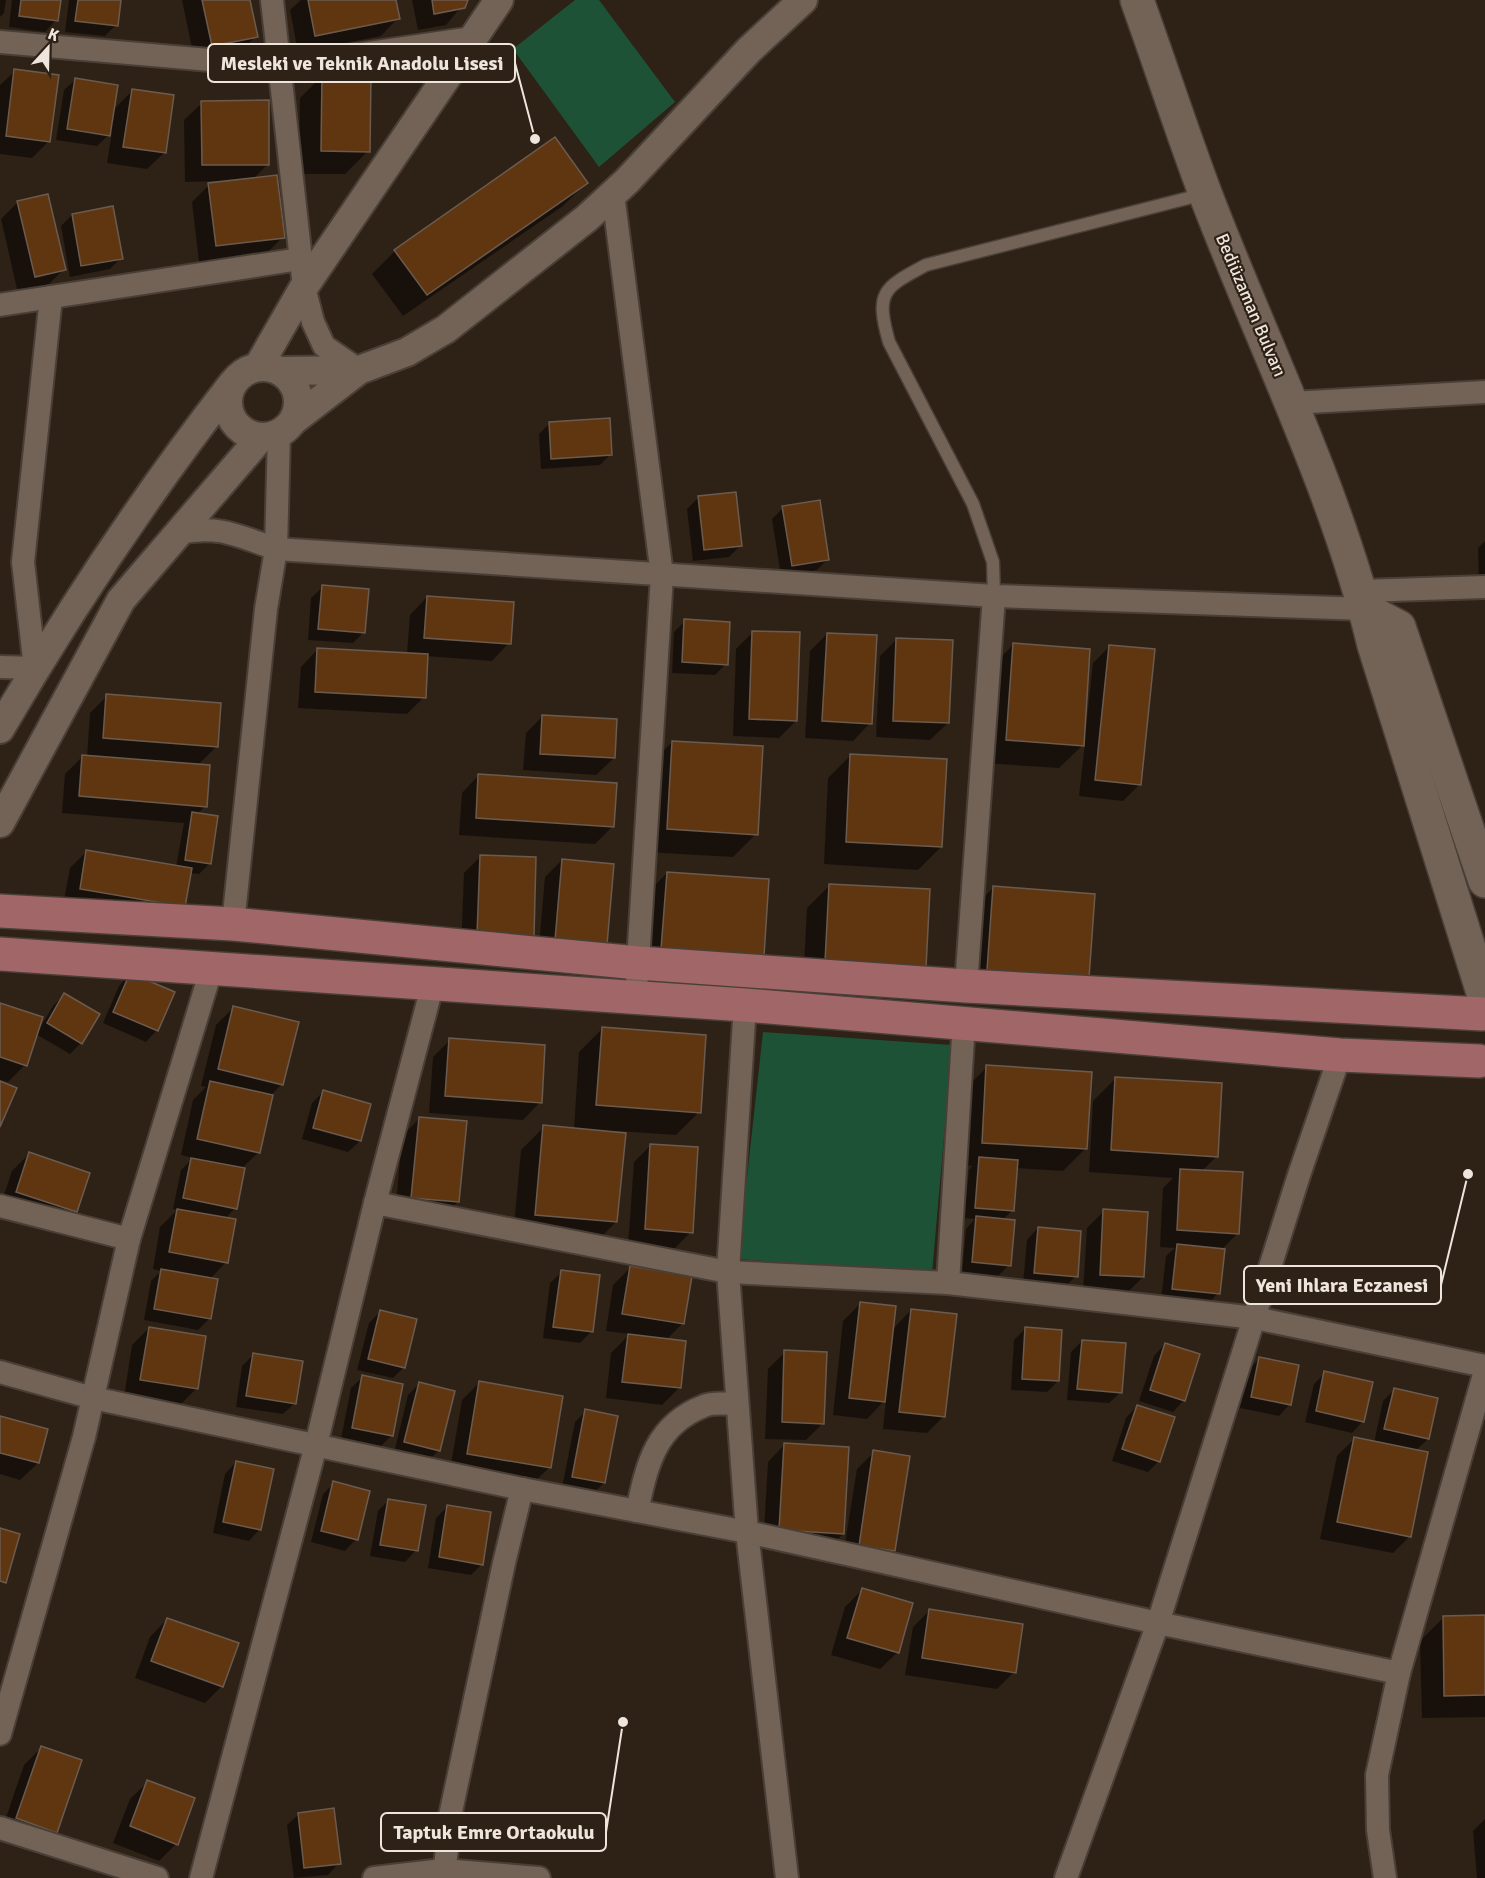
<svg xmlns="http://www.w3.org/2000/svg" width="1485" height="1878" font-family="Signika,sans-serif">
<rect width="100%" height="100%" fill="#2e2116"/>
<g fill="#1d5236">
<path d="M575,0H599L675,102L599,167L513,49Z"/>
<path d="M763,1032L952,1045L932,1274L738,1259Z"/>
</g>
<g fill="#0007">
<path d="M0,0H6L4,13L0,17Z"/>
<path d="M12,0H59L56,20L45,32L9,27Z"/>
<path d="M69,0H119L116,25L105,36L65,32Z"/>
<path d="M182,0H249L256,36L239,53L195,63Z"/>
<path d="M301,0H394L398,18L381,36L298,52L290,10Z"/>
<path d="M412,0H467L446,25L418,30Z"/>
<path d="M15,71L49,141L32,158L0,154V85Z"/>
<path d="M323,75L368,151L345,174H299L300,98Z"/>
<path d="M76,79L112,111L132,91L165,152L147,169L107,163L112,132L97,146L56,140L64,90Z"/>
<path d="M202,103L268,164L252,180L283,237L266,254L199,262L192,202L209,185L220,184V181L185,182L184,120Z"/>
<path d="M586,183L563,206L403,316L372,274L395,251Z"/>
<path d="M18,202L64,269L47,286L18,293L1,219Z"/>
<path d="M72,215L121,258L110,269L70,277L61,226Z"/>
<path d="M550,423L611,454L600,465L541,469L539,434Z"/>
<path d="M699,497L740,546L729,557L693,561L687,509Z"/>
<path d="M783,508L828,559L817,570L781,576L772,519Z"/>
<path d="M1485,541V588H1479L1478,548Z"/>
<path d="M323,587L364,632L353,643L308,640L311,598Z"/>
<path d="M427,597L509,643L492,661L426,656L424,697L407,714L298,708L301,667L318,649L407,654L410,615Z"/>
<path d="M685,621L726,664L715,675L672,673L674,632Z"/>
<path d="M753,632L796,721L779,738L733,736L736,649Z"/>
<path d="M827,634L870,723L853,741L805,738L810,651Z"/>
<path d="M897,639L948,723L930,740L876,737L880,656Z"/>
<path d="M1013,645L1086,727L1093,663L1110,646L1140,784L1123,801L1079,796L1085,743L1059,768L984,763L990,668Z"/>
<path d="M107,696L217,746L197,766L205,806L197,815L210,863L199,874L189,873L184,907L63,906L70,868L87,851L176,867L184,823L62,813L65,774L83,756L87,757L90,713Z"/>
<path d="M543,716L614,758L596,775L523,770L526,733Z"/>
<path d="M672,742L756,834L733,857L645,852L649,765Z"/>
<path d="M851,755L941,847L918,870L824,864L828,778Z"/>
<path d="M479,775L612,827L595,844L459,835L462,793Z"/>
<path d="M481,856L535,859L461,951L464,873Z"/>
<path d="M562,860L606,944L538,957L545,877Z"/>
<path d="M667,873L767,880L639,971L644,896Z"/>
<path d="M830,885L929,891L803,985L807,908Z"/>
<path d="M994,887L1087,977L965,992L971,910Z"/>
<path d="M130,974L157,1030L146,1042L103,1023L119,986Z"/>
<path d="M64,995L81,1043L70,1054L36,1034L25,1065L8,1082L0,1080V1004L37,1033L53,1006Z"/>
<path d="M233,1008L282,1084L271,1095L259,1152L243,1167L235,1208L225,1219L226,1262L210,1279V1318L198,1330L144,1320L151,1281L161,1271L153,1269L160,1227L177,1210L173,1209L181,1170L193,1158L181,1155L193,1100L206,1087L201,1086L216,1025Z"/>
<path d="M602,1029L699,1112L676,1135L617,1131L616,1222L593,1245L513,1237L521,1150L544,1127L574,1129L579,1052Z"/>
<path d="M450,1040L540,1102L523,1120L429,1113L433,1057Z"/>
<path d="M987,1067L1086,1148L1063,1171L1016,1168L1012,1211L1002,1220L1009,1265L998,1276L962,1273L966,1229L975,1219L964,1218L969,1170L972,1166L960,1165L964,1090Z"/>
<path d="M1116,1078L1217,1156L1201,1172L1238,1233L1223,1248L1218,1293L1207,1305L1161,1300L1166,1256L1175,1248L1160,1247L1163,1188L1173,1178L1089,1172L1093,1101Z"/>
<path d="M323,1092L370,1105L360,1141L348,1152L302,1139L312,1103Z"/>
<path d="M420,1118L458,1202L440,1219L395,1215L402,1136Z"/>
<path d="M651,1145L691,1232L674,1249L628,1246L634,1162Z"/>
<path d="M29,1154L76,1212L59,1229L0,1207L12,1171Z"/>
<path d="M1104,1211L1143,1277L1126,1294L1083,1292L1087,1228Z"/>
<path d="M1038,1228L1076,1276L1065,1287L1023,1284L1027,1240Z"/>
<path d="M630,1268L683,1323L666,1340L679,1388L662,1405L606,1398L611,1353L630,1334L606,1331L613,1285Z"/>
<path d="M562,1272L591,1332L580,1343L543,1338L550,1283Z"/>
<path d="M860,1304L892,1330L911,1310L944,1416L927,1433L883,1429L886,1399L867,1419L833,1415L843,1321Z"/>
<path d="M380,1312L404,1367L393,1378L357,1370L369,1323Z"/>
<path d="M149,1328L196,1389L179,1406L124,1397L132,1345Z"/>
<path d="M1025,1329L1058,1381L1047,1392L1011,1390L1014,1340Z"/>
<path d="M1082,1341L1121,1392L1109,1403L1067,1400L1071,1352Z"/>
<path d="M1165,1344L1184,1400L1173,1412L1139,1401L1154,1356Z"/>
<path d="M785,1352L823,1423L806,1440L765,1439L768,1369Z"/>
<path d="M253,1355L295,1403L283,1414L236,1407L242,1366Z"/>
<path d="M1259,1359L1290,1404L1279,1416L1240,1408L1248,1370Z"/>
<path d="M1325,1373L1363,1421L1352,1433L1305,1422L1314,1384Z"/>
<path d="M363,1377L391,1436L380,1447L341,1439L351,1388Z"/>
<path d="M479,1383L550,1467L532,1484L450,1470L462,1400Z"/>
<path d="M419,1384L439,1450L427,1462L394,1453L408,1395Z"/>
<path d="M1394,1390L1428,1439L1415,1451L1410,1536L1393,1553L1320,1539L1337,1456L1354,1439L1374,1443L1383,1401Z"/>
<path d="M1137,1406L1159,1461L1148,1472L1112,1461L1126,1418Z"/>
<path d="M586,1411L604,1483L592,1494L562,1488L575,1422Z"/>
<path d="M0,1417L38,1463L20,1480L0,1474Z"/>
<path d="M785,1444L843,1534L826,1551L763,1547L768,1462Z"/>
<path d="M874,1452L894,1551L877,1568L842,1562L857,1469Z"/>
<path d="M236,1462L260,1529L249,1541L213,1533L225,1474Z"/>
<path d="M334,1483L356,1539L345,1551L311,1542L323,1494Z"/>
<path d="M389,1500L416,1550L405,1562L370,1556L378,1511Z"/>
<path d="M447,1507L482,1564L471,1575L428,1568L436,1518Z"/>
<path d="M862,1590L898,1652L880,1669L831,1655L845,1607Z"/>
<path d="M930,1610L1014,1672L997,1689L905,1675L913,1627Z"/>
<path d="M1485,1617V1717L1422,1718L1420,1641L1443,1618Z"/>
<path d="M167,1619L222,1686L205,1703L135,1678L150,1637Z"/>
<path d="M41,1748L56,1832L39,1849L0,1835L24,1765Z"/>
<path d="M148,1782L176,1844L159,1861L113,1843L130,1799Z"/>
<path d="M299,1814L339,1863L328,1875L294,1878L287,1825Z"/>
<path d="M1485,1819V1878H1477L1473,1831Z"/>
</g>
<g fill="#603611" stroke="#6b5b4f" stroke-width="1.5">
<path d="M21,0H61L58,21L19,16Z"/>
<path d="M78,0H121L118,26L75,21Z"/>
<path d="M202,0H250L258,37L212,46Z"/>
<path d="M308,0H396L400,19L315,36Z"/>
<path d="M432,0H468L465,8L434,14Z"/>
<path d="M14,69L59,75L50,142L6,136Z"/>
<path d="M322,74L371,75L370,152L321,151Z"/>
<path d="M75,78L118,85L110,136L67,129Z"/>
<path d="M132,89L174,95L166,153L123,147Z"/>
<path d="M269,100V165H202L201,101Z"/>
<path d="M555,137L588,183L427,295L394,250Z"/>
<path d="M277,175L285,238L216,246L208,183Z"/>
<path d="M48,194L66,270L35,277L17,201Z"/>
<path d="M113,206L123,259L81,266L72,214Z"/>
<path d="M610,418L612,455L551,459L549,422Z"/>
<path d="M736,492L742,546L704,550L698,496Z"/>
<path d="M820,500L829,560L792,566L782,506Z"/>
<path d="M322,585L369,589L365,633L318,629Z"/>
<path d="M427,596L514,602L511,644L424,638Z"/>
<path d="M684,619L730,622L728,665L682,662Z"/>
<path d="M752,631L800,632L797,721L749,719Z"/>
<path d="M827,633L877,635L872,724L822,721Z"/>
<path d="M896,638L953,640L949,723L893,721Z"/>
<path d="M1013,643L1090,649L1084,746L1006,740Z"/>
<path d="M1109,645L1155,649L1141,785L1095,780Z"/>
<path d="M317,648L428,654L426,698L315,692Z"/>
<path d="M106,694L221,703L218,747L103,738Z"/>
<path d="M542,715L617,719L615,758L540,754Z"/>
<path d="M672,741L763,746L758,835L667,829Z"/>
<path d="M850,754L947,759L942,847L846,842Z"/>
<path d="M82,755L210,765L207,807L79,796Z"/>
<path d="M478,774L617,783L614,827L476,818Z"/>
<path d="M192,812L218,816L211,864L185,860Z"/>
<path d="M86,850L192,868L185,907L80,889Z"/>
<path d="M480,855L536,857L534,937L477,935Z"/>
<path d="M562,859L614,864L607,945L555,940Z"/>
<path d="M667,872L769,879L764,956L661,949Z"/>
<path d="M829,884L930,889L926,968L825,962Z"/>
<path d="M993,886L1095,894L1089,978L987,970Z"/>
<path d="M130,973L175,992L158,1031L113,1012Z"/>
<path d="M64,993L100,1014L82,1044L47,1023Z"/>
<path d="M0,1003L43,1017L27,1066L0,1057Z"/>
<path d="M233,1006L299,1022L283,1085L218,1069Z"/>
<path d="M602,1027L706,1035L701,1113L596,1105Z"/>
<path d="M449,1038L545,1045L542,1103L445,1096Z"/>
<path d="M986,1065L1092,1072L1087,1149L982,1143Z"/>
<path d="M1115,1077L1222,1083L1218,1157L1111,1150Z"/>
<path d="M0,1081L17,1088L0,1127Z"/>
<path d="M210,1081L273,1095L260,1153L197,1139Z"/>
<path d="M323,1090L371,1104L361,1141L313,1128Z"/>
<path d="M419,1117L467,1121L459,1202L411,1198Z"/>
<path d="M543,1125L626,1133L617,1222L535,1215Z"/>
<path d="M650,1144L698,1147L693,1233L645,1229Z"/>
<path d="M29,1152L90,1173L77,1212L16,1192Z"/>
<path d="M979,1157L1018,1160L1014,1211L975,1208Z"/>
<path d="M191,1158L245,1168L237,1209L183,1198Z"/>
<path d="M1180,1169L1243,1172L1239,1234L1177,1230Z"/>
<path d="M177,1209L236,1219L228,1263L169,1252Z"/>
<path d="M1103,1209L1148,1212L1144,1277L1100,1275Z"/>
<path d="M976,1216L1015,1220L1011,1266L972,1262Z"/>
<path d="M1038,1227L1081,1231L1078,1277L1034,1273Z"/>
<path d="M1177,1244L1225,1249L1220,1294L1172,1289Z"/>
<path d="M630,1266L692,1276L684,1324L622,1314Z"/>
<path d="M161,1269L218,1279L211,1319L154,1309Z"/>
<path d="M561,1270L600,1275L593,1332L553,1327Z"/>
<path d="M860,1302L896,1306L885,1402L849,1398Z"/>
<path d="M911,1309L957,1314L945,1417L899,1412Z"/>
<path d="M380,1310L417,1319L405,1368L368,1359Z"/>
<path d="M149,1327L206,1336L198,1389L140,1380Z"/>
<path d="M1025,1327L1062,1330L1059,1381L1022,1379Z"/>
<path d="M628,1334L686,1341L681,1388L622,1382Z"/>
<path d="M1082,1340L1126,1343L1122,1393L1077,1389Z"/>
<path d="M1165,1343L1200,1354L1185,1401L1150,1390Z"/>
<path d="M784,1350L827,1352L824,1424L782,1422Z"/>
<path d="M253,1353L303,1361L296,1404L246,1396Z"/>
<path d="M1259,1357L1299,1365L1291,1405L1251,1397Z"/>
<path d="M1324,1371L1373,1382L1364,1422L1316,1411Z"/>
<path d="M362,1375L403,1384L393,1436L352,1428Z"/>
<path d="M479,1381L563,1396L551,1468L467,1454Z"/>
<path d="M419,1382L455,1391L440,1451L404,1442Z"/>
<path d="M1394,1388L1438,1398L1429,1439L1384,1429Z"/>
<path d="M1137,1405L1175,1417L1160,1462L1122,1449Z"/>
<path d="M585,1409L618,1416L605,1483L572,1477Z"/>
<path d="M0,1416L48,1429L39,1463L0,1453Z"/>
<path d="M1354,1437L1428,1452L1411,1537L1337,1522Z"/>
<path d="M784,1443L849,1447L844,1534L779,1530Z"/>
<path d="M873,1450L910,1456L895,1551L859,1546Z"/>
<path d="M236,1461L274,1469L261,1530L223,1522Z"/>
<path d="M333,1481L370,1491L358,1540L321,1531Z"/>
<path d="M388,1499L426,1505L418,1551L380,1545Z"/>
<path d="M447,1505L491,1512L483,1565L439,1557Z"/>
<path d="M0,1528L20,1534L6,1583L0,1581Z"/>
<path d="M862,1588L913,1603L899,1653L847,1638Z"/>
<path d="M929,1609L1023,1624L1016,1673L922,1658Z"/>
<path d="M1485,1615V1695L1444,1696L1443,1616Z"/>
<path d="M167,1618L239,1643L223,1687L151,1661Z"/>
<path d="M41,1746L82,1760L57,1833L16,1818Z"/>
<path d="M147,1780L195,1798L178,1845L130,1826Z"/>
<path d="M334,1808L341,1864L304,1868L298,1813Z"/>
</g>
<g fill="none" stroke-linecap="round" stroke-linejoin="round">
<defs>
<path id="service" d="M994,596L993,562L973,504L889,342C875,292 883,288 926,265L1204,194"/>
<g id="minor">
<path d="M272,0L304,287L313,322L324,346L359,370"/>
<path d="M0,42L280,66L473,38"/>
<path d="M613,194L662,575L637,978"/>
<path d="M0,305L300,259"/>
<path d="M1292,403L1485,392"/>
<path d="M177,533C220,525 236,535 276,549L994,596L1365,609"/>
<path d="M1361,591L1485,587"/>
<path d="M0,667L35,668L23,562L51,297"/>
<path d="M233,924L266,609L276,549L279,433"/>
<path d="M966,986L994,596"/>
<path d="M745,1005L728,1272L747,1532L787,1878"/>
<path d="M375,1203L728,1272L948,1283L1255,1318L1485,1366"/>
<path d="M0,1206L129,1239"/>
<path d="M948,1283L964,1021"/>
<path d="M0,1372L93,1398L522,1489L747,1532L1158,1623L1399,1673"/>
<path d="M637,1511C647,1465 655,1425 704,1406C713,1402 728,1404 737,1404"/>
<path d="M0,1734L84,1437L129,1239L212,967"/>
<path d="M0,1828L157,1878"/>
<path d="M201,1878L316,1445L375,1203L433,983"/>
<path d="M374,1878L443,1870L539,1878"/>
<path d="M444,1878L450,1816L504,1563L522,1489"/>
<path d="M1066,1878L1158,1623L1299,1175L1340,1055"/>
<path d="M1385,1878L1378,1830L1377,1775L1399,1673L1485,1371"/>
</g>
<g id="tertiary">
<circle cx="263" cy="402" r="35"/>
<path d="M258,367L304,287L499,0"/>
<path d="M280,371L359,370"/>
<path d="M294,420L359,370L407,352L446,329L587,218L627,181L749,50L803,0"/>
<path d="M0,729C70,609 147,493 232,384"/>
<path d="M0,823L121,600L261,437"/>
</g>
<g id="secondary">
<path d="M1137,0C1160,64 1181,129 1205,193C1262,343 1336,488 1374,645L1485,999"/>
<path d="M1365,609L1399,627L1485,881"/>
</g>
<g id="primary">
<path d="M0,911L233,924L638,963L966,986L1482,1014"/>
<path d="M0,954L745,1005L1340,1055L1479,1061"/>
</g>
</defs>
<use href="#service" stroke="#4a3f37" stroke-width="15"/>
<use href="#minor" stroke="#4a3f37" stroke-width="26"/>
<use href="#tertiary" stroke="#4a3f37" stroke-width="32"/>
<use href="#secondary" stroke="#4a3f37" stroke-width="36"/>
<use href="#primary" stroke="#4a3f37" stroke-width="36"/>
<use href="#service" stroke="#726356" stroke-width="12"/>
<use href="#minor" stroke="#726356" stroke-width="22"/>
<use href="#tertiary" stroke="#726356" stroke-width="28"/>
<use href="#secondary" stroke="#726356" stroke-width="33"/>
<use href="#primary" stroke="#a16768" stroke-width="33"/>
</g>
<g text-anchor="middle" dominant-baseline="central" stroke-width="4.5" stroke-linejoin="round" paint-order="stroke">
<g font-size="18" fill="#eee5dd" stroke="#2e2116">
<text transform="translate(1251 305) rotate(67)">Bediüzaman Bulvarı</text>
</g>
</g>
<path fill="none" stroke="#eee5dd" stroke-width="2" d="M535 139L515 63M1468 1174L1441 1285M623 1722L606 1832"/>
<g fill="#eee5dd" stroke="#2e2116" stroke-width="2">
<circle cx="535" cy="139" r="6"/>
<circle cx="1468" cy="1174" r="6"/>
<circle cx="623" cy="1722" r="6"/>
</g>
<g fill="#2e2116" stroke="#eee5dd" stroke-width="2">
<rect x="208" y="44" width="307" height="38" rx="6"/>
<rect x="1244" y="1266" width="197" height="38" rx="6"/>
<rect x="381" y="1813" width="225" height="38" rx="6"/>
</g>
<g font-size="20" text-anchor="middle" font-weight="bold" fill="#eee5dd">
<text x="362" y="70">Mesleki ve Teknik Anadolu Lisesi</text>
<text x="1342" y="1292">Yeni Ihlara Eczanesi</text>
<text x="494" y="1839">Taptuk Emre Ortaokulu</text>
</g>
<g transform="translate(48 48) rotate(22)" stroke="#2e2116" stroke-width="4.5" paint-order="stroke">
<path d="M0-4.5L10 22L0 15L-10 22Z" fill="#eee5dd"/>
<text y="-9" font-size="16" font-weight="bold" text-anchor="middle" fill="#eee5dd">K</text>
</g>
</svg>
